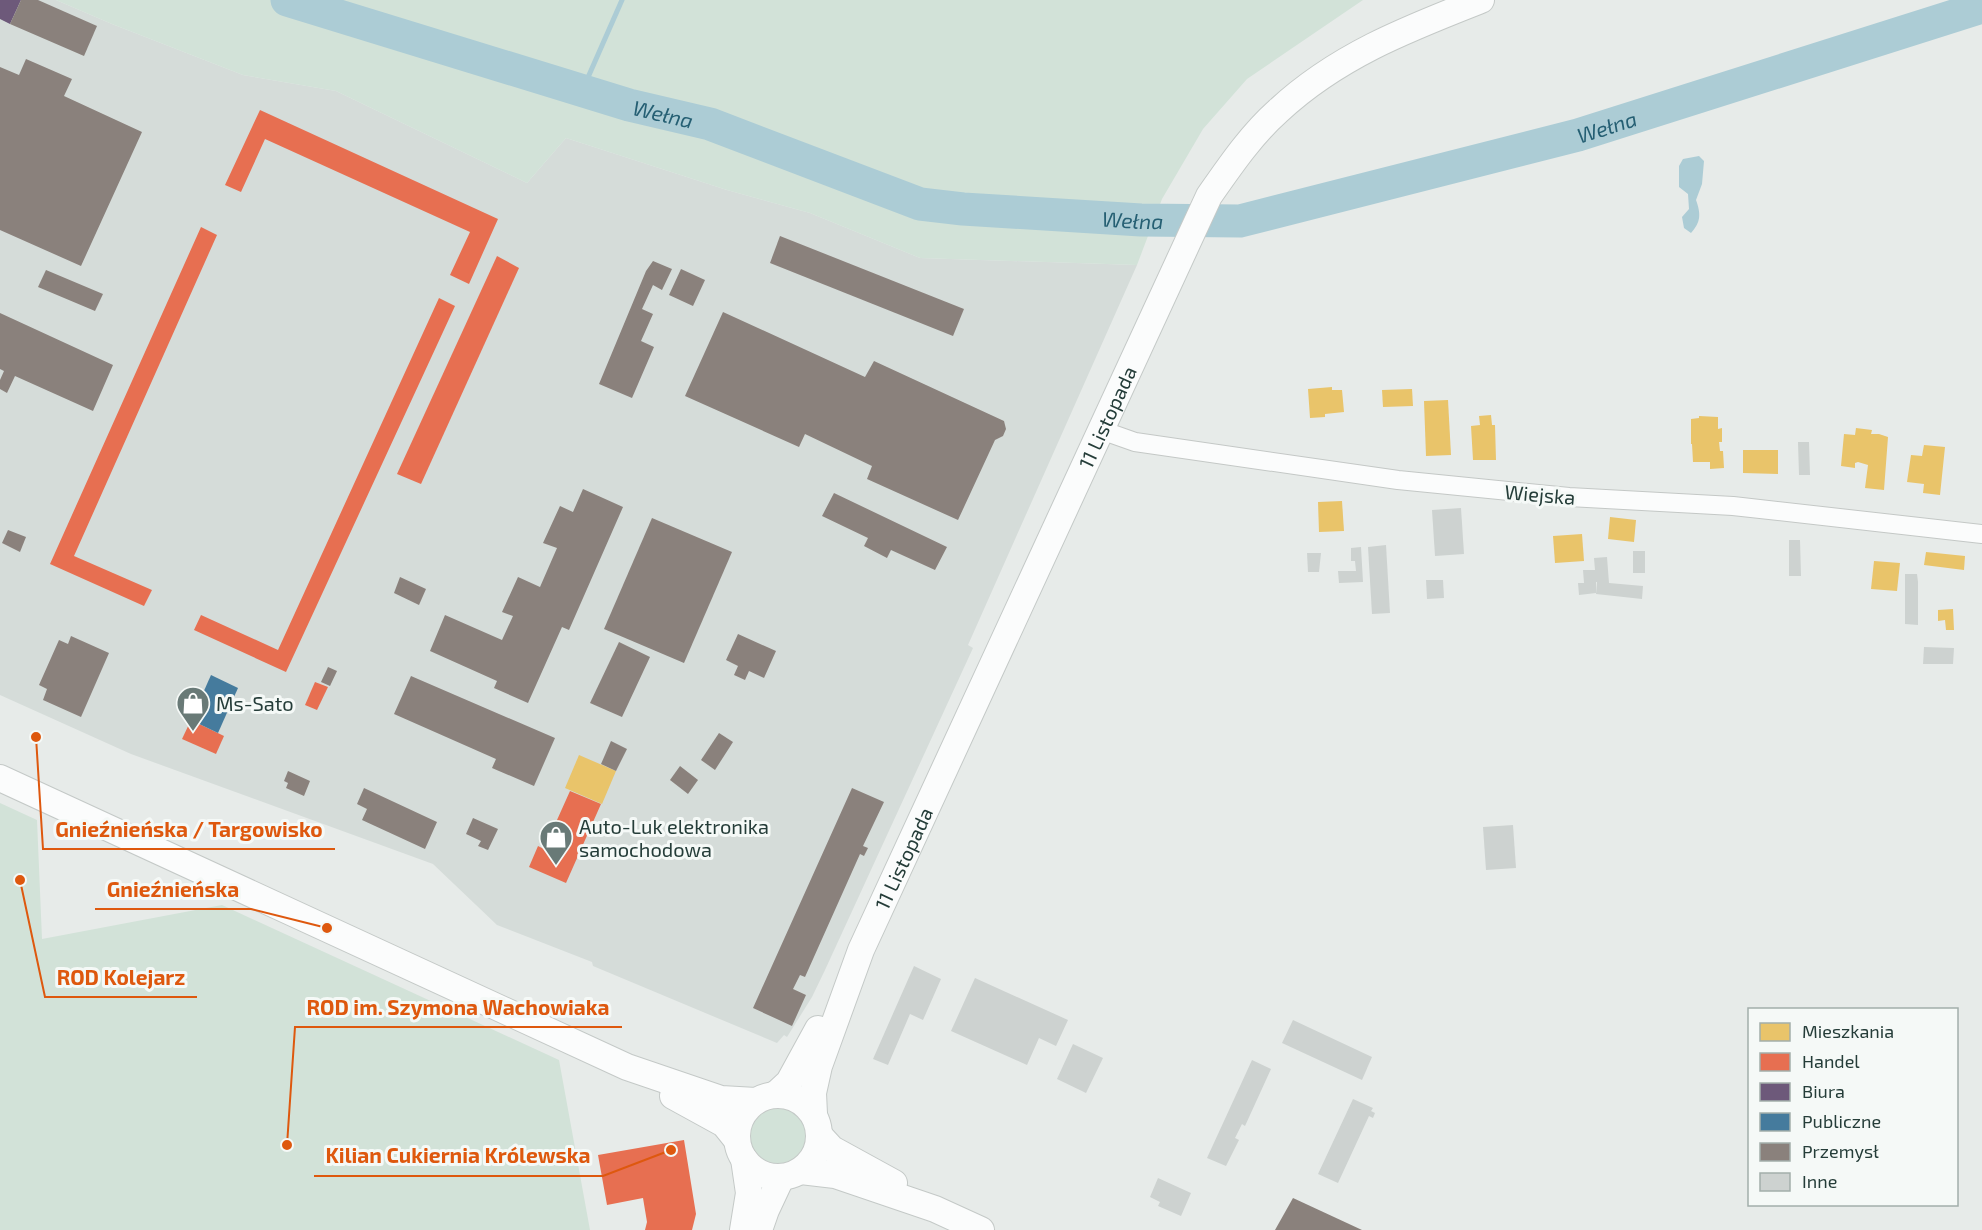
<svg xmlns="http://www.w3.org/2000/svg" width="1982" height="1230" font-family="'Exo 2',sans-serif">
<rect width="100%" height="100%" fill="#e7ebe9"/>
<path fill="#d5dcd9" d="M0,0H56L112,24L243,75L336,91L527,183L566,138L727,190L810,213L920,258L1137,265L968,645L973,648L825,970L812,997L787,1037L784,1035L777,1043L593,966L592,962L497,925L433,864L131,754L0,695Z"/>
<g fill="#d2e2d8">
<path d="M56,0H1363L1247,79L1203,129L1162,199L1137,265L920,258L810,213L727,190L566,138L527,183L336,91L243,75L112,24Z"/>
<path d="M0,803L37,820L42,939L222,905L559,1060L590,1230H0Z"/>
<circle cx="778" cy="1137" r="30"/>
</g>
<path fill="#acccd5" d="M1699,156L1704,161L1702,184L1696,200C1701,214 1701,222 1691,233L1684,228L1682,217L1689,209L1688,194L1679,187V166L1683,159Z"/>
<g fill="#e9c46a">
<path d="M1332,387V390H1342L1344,412L1325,414V417L1310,418L1308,389Z"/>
<path d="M1412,389L1413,406L1383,407L1382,390Z"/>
<path d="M1448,400L1451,455L1426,456L1424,401Z"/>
<path d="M1491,415L1492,425H1495L1496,460H1473L1471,426L1480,425L1479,416Z"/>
<path d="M1699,416L1718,417V429L1722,428V442H1719L1720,451H1723L1724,468L1710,469V462H1693L1692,444H1691V419L1699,418Z"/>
<path d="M1856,428L1872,430L1871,434H1879L1888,437L1884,490L1865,488L1868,465L1858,462L1855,463V468L1841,466L1844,434L1855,435Z"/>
<path d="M1924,445L1945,447L1940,495L1923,493L1924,484L1907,482L1911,455L1922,456Z"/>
<path d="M1743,450H1778V474L1743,473Z"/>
<path d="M1342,501L1344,531L1319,532L1318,502Z"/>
<path d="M1610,517L1636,520L1634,542L1608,539Z"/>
<path d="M1582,534L1584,561L1555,563L1553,536Z"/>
<path d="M1926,552L1965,556L1964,570L1924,565Z"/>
<path d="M1874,561L1900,563L1897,591L1871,589Z"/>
<path d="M1953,609L1954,630H1946L1945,620L1938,621V610Z"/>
<path d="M579,755L616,771L602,804L565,788Z"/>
</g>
<g fill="#e76f51">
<path d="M260,110L498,219L469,284L450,275L470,232L265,139L241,192L225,185Z"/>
<path d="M201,227L217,235L74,556L152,590L144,606L50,564Z"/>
<path d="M497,256L519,268L421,484L397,474Z"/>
<path d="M439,298L455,306L286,672L194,630L201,615L278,650Z"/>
<path d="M315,682L328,687L317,710L305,705Z"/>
<path d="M191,720L224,736L216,754L182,739Z"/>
<path d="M570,791L601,804L566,883L529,867L538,846L544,849Z"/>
<path d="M684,1140L696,1214L692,1230H645L647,1222L643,1198L607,1205L598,1155Z"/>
</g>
<path fill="#6d597a" d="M0,0H21L10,24L0,19Z"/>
<path fill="#457b9d" d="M211,675L238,688L218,733L191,720Z"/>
<g fill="#8a817c">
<path d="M21,0H38L97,26L84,56L10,24Z"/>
<path d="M26,59L72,79L64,96L142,132L81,266L0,230V67L19,75Z"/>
<path d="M780,236L964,309L953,336L770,263Z"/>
<path d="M653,261L672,269L662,290L653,285L642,309L653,314L641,341L654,347L632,398L599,384L646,271Z"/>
<path d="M681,269L705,280L693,306L669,295Z"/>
<path d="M46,270L103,294L95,311L38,287Z"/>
<path d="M723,312L865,377L874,361L1004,421L1006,429L1003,436L995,440L958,520L867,479L872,466L805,434L799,447L685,396Z"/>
<path d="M0,313L113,365L93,411L15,376L7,393L0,389V380L4,371L0,369Z"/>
<path d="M583,489L623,507L569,630L562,627L528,703L494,688L497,681L430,651L445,615L502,640L513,616L502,612L518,577L540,587L557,548L543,543L560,506L573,512Z"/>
<path d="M834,493L947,547L935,570L891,550L887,558L864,546L868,538L822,516Z"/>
<path d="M652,518L732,552L684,663L604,629Z"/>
<path d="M8,530L26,537L20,552L2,543Z"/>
<path d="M400,577L426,589L419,605L394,593Z"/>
<path d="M738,634L776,651L764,678L749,671L745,680L734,675L738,666L726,660Z"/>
<path d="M71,636L109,653L81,717L43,700L47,689L39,685L59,640L68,644Z"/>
<path d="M619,642L650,657L622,717L590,703Z"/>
<path d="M328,667L337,671L330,686L321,682Z"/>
<path d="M411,676L555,738L534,786L492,768L496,759L394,714Z"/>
<path d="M719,733L733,742L715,770L701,760Z"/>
<path d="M611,741L627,749L616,771L601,764Z"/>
<path d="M680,766L698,780L688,794L670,780Z"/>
<path d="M288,771L310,781L304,796L286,788L288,783L284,781Z"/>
<path d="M364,788L437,822L425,849L362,820L367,809L357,804Z"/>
<path d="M852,788L884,802L863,846L868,848L864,856L860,854L805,977L800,975L793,989L806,995L792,1026L753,1008Z"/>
<path d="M473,818L498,829L488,850L478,846L481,841L466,834Z"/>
<path d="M1293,1198L1362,1230H1275Z"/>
</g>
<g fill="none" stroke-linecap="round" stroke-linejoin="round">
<path stroke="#acccd5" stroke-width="5" d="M582,91L622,0"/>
<path stroke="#acccd5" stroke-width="33" id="s1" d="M287,0L629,105L710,124L920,204L963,209L1141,220L1240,221L1578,135L1982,7"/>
</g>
<g fill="#cdd2d0">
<path d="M1798,442H1809L1810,475H1799Z"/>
<path d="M1461,508L1464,554L1435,556L1432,510Z"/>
<path d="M1789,540H1800L1801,576H1789Z"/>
<path d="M1386,545L1390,613L1372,614L1368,547Z"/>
<path d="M1361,547L1363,582L1339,583L1338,571H1356L1355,561H1351V548Z"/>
<rect x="1633" y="551" width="12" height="22"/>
<path d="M1307,553H1321L1319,572H1308Z"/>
<path d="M1607,557L1609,583L1643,586L1642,599L1596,594L1597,582H1596V593L1579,595L1578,583H1584L1583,570H1595L1594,558Z"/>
<path d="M1905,574H1917L1918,582V625L1905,624Z"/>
<path d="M1426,580H1443L1444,598L1427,599Z"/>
<path d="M1924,647L1954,648L1953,664H1923Z"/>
<path d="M1513,825L1516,868L1486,870L1483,827Z"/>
<path d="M914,966L941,979L923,1020L910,1014L888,1065L873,1059Z"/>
<path d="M975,978L1068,1020L1056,1046L1039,1038L1027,1065L951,1031Z"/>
<path d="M1293,1020L1372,1057L1362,1080L1282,1043Z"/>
<path d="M1073,1044L1103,1058L1086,1093L1057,1079Z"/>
<path d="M1252,1060L1271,1069L1245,1126L1242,1124L1235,1138L1239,1140L1226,1166L1207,1158Z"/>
<path d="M1353,1099L1373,1108L1371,1111L1375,1113L1373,1118L1369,1116L1338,1183L1318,1174Z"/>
<path d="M1158,1178L1191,1193L1181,1216L1158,1206L1160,1202L1150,1197Z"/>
</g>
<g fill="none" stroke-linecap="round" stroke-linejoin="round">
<defs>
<path id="street" d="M1101,430L1135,442L1398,480L1569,497L1733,506L1982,534"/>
<g id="secondary">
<path d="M0,778L627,1067L721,1099L756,1101"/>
<circle cx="778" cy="1136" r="41"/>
<path d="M775,1095L789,1082L818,1029"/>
<path d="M673,1096L724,1124L736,1139"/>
<path id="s2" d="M814,1114L813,1093L819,1066L861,950L1209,196C1230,166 1251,135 1278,111C1337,56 1407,29 1481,0"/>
<path d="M820,1136L832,1149L894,1183"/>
<path d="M801,1171L835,1175L935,1209L981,1230"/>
<path d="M743,1230L749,1193L744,1159"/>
<path d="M759,1230L766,1210L781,1178"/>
</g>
</defs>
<use href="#street" stroke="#c4c8c6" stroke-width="20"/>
<use href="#secondary" stroke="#c4c9c7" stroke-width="28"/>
<use href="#street" stroke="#fbfcfc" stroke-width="18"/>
<use href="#secondary" stroke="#fbfcfc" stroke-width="26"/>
</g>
<defs>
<symbol id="shop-pin" viewBox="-11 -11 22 30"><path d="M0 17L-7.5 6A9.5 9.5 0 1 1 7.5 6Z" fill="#697a77" stroke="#f5f9f7"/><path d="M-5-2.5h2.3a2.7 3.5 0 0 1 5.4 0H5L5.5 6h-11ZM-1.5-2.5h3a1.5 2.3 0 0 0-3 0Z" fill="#fff"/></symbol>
</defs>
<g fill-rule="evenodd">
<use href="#shop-pin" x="174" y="684" width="38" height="52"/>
<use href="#shop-pin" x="537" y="818" width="38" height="52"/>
</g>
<g text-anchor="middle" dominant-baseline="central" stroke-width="6" stroke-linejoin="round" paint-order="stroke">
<g font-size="20" fill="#253d39" stroke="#f5f9f7">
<text stroke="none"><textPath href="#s2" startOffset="759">11 Listopada</textPath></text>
<text transform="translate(1540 494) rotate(5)">Wiejska</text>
<text stroke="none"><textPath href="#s2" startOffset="273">11 Listopada</textPath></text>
</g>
<g font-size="20" fill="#253d39" stroke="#f5f9f7" text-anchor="start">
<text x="216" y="703">Ms-Sato</text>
<text x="579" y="826">Auto-Luk elektronika<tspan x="579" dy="23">samochodowa</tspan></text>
</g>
<g font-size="21" font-style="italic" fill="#255f73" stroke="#f5f9f7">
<text stroke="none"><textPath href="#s1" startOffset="393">Wełna</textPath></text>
<text stroke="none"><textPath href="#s1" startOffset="1365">Wełna</textPath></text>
<text stroke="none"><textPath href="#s1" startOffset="879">Wełna</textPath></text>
</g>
</g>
<path fill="none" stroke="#de580e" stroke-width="2" d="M36 737L43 849H335M327 928L251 909H95M20 880L45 997H197M287 1145L295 1027H622M671 1150L603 1176H314"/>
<g fill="#de580e" stroke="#f5f9f7" stroke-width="2">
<circle cx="36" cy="737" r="6"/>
<circle cx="327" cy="928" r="6"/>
<circle cx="20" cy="880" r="6"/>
<circle cx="287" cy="1145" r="6"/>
<circle cx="671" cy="1150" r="6"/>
</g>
<g font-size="21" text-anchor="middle" font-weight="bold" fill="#de580e" stroke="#f5f9f7" stroke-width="6" stroke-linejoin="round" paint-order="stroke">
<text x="189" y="837">Gnieźnieńska / Targowisko</text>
<text x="173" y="897">Gnieźnieńska</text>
<text x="121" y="985">ROD Kolejarz</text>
<text x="458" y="1015">ROD im. Szymona Wachowiaka</text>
<text x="458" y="1163">Kilian Cukiernia Królewska</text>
</g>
<rect x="1748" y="1008" width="210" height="198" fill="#f5f9f7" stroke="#a2aeab" stroke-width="1.5"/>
<rect x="1760" y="1023" width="30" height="18" fill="#e9c46a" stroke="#a2aeab" stroke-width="1.5"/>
<text x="1802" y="1038" font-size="18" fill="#253d39">Mieszkania</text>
<rect x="1760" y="1053" width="30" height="18" fill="#e76f51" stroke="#a2aeab" stroke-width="1.5"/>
<text x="1802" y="1068" font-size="18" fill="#253d39">Handel</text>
<rect x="1760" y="1083" width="30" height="18" fill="#6d597a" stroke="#a2aeab" stroke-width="1.5"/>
<text x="1802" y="1098" font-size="18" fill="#253d39">Biura</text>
<rect x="1760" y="1113" width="30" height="18" fill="#457b9d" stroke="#a2aeab" stroke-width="1.5"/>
<text x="1802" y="1128" font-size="18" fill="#253d39">Publiczne</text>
<rect x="1760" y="1143" width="30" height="18" fill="#8a817c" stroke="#a2aeab" stroke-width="1.5"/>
<text x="1802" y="1158" font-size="18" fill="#253d39">Przemysł</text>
<rect x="1760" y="1173" width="30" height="18" fill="#cdd2d0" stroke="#a2aeab" stroke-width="1.5"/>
<text x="1802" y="1188" font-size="18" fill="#253d39">Inne</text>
</svg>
